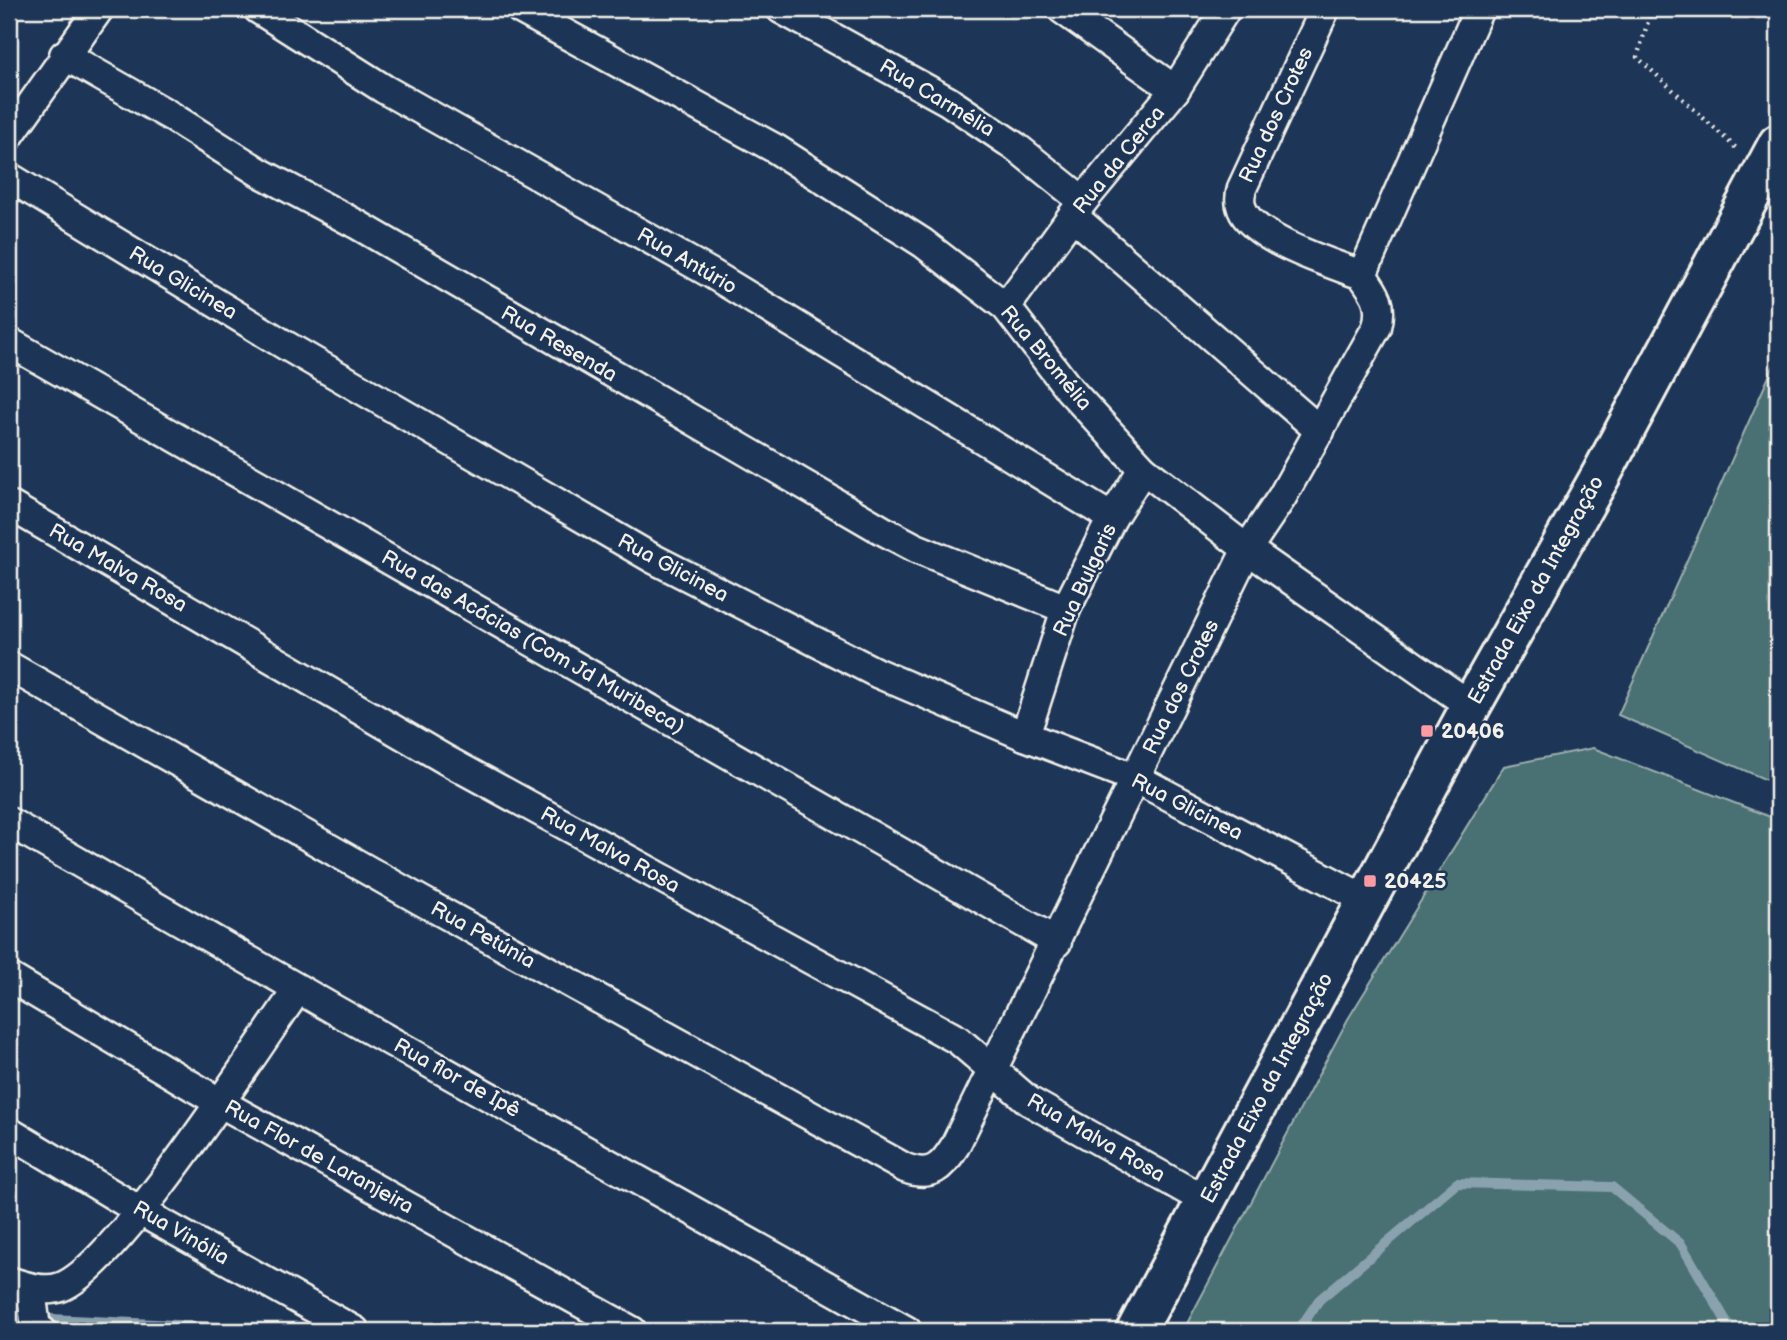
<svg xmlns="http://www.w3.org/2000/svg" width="1787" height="1340" font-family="'Balsamiq Sans',sans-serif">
<rect width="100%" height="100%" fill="#1d3557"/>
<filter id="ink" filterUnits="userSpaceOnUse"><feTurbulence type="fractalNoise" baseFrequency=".0143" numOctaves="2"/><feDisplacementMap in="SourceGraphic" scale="14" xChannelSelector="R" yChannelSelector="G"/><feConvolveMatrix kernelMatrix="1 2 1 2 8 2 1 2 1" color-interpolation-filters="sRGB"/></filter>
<g filter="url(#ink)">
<g fill="#496f73" stroke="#9eb0ae" stroke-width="2">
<path d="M1778,356V785L1618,715Z"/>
<path d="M1593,748L1778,820V1331H1183L1348,1019L1504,766Z"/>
</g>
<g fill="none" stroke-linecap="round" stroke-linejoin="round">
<g stroke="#89a2ae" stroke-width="10">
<path d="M9,1317L299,1331"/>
<path d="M1298,1331L1319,1300L1457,1183L1612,1187L1681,1244L1732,1331"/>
<path d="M1747,1331L1778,1328"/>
</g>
<defs>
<g id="street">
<path d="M258,9L384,89L712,274L1112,518"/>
<path d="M520,9L776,149L923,243L1006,307L1069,389L1143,469L1247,549L1471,706"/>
<path d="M781,9L948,101L1016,147L1083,201"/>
<path d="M1062,9L1175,90"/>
<path d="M1325,9L1242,188C1240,195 1239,202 1242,209C1254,240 1333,264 1362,275"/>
<path d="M64,55L169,115L259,172L358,225L882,530L916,548L1066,609"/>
<path d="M9,136L99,9"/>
<path d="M9,177L285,345L652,558L877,673L1025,736L1137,779L1368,901"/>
<path d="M1073,216L1320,431"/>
<path d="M1006,307L1083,201L1175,90L1226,9"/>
<path d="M9,342L1057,942"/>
<path d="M9,505L446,760L958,1040L1029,1101L1206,1201"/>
<path d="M9,666L420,900L905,1168C932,1178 942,1167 955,1146L1247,549L1282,497L1377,327C1383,304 1376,294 1362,275L1479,9"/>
<path d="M1025,736L1066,609L1112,518L1143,469"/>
<path d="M9,822L335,1010L907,1331"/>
<path d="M9,977L219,1102L632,1331"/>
<path d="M9,1132L140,1211L355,1331"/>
<path d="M9,1281C24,1286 44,1293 61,1287C117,1266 257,1047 298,989"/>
<path d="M31,1289L36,1329L42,1331"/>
</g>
<path id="secondary" d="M1136,1331L1471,706L1601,475L1778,144"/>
</defs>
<use href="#street" stroke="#f4f1e8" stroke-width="33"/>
<use href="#secondary" stroke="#f4f1e8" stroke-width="44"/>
<path stroke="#f4f1e8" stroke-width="4.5" stroke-dasharray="2 5" stroke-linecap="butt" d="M1652,9L1637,57L1736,148"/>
<use href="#street" stroke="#1d3557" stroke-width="28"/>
<use href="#secondary" stroke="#1d3557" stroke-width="38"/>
</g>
</g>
<g fill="#ff9aa2" stroke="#1d3557" stroke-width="2.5">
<rect x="1420" y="724" width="14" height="14" rx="3.5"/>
<rect x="1363" y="874" width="14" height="14" rx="3.5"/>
</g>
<g text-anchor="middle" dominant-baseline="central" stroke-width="5" stroke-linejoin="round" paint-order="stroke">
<g font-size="21" fill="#f4f1e8" stroke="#1d3557">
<text transform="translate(937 98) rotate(31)">Rua Carmélia</text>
<text transform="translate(1276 115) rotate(-65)">Rua dos Crotes</text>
<text transform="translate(1119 160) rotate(-51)">Rua da Cerca</text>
<text transform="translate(687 261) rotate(30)">Rua Antúrio</text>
<text transform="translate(183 283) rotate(31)">Rua Glicinea</text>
<text transform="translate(559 344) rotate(30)">Rua Resenda</text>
<text transform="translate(1046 358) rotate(50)">Rua Bromélia</text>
<text transform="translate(118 568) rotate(30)">Rua Malva Rosa</text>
<text transform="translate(673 568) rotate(28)">Rua Glicinea</text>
<text transform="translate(1085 580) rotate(-65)">Rua Bulgaris</text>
<text transform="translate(1536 590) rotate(-61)">Estrada Eixo da Integração</text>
<text transform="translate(533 642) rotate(30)">Rua das Acácias (Com Jd Muribeca)</text>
<text transform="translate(1181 687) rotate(-64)">Rua dos Crotes</text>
<text transform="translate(1187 807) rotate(27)">Rua Glicinea</text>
<text transform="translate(610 850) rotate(29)">Rua Malva Rosa</text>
<text transform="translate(483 935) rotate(29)">Rua Petúnia</text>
<text transform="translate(457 1078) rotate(29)">Rua flor de Ipê</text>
<text transform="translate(1267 1088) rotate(-62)">Estrada Eixo da Integração</text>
<text transform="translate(1096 1138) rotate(30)">Rua Malva Rosa</text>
<text transform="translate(319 1157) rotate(29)">Rua Flor de Laranjeira</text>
<text transform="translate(181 1233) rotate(30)">Rua Vinólia</text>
</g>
<g font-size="21" font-weight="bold" fill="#f4f1e8" stroke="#1d3557" text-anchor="start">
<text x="1441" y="731">20406</text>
<text x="1384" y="881">20425</text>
</g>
</g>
<rect width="1787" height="1340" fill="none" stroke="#1d3557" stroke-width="35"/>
<rect x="18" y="18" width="1752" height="1305" fill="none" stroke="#f4f1e8" stroke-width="2.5" filter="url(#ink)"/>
</svg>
